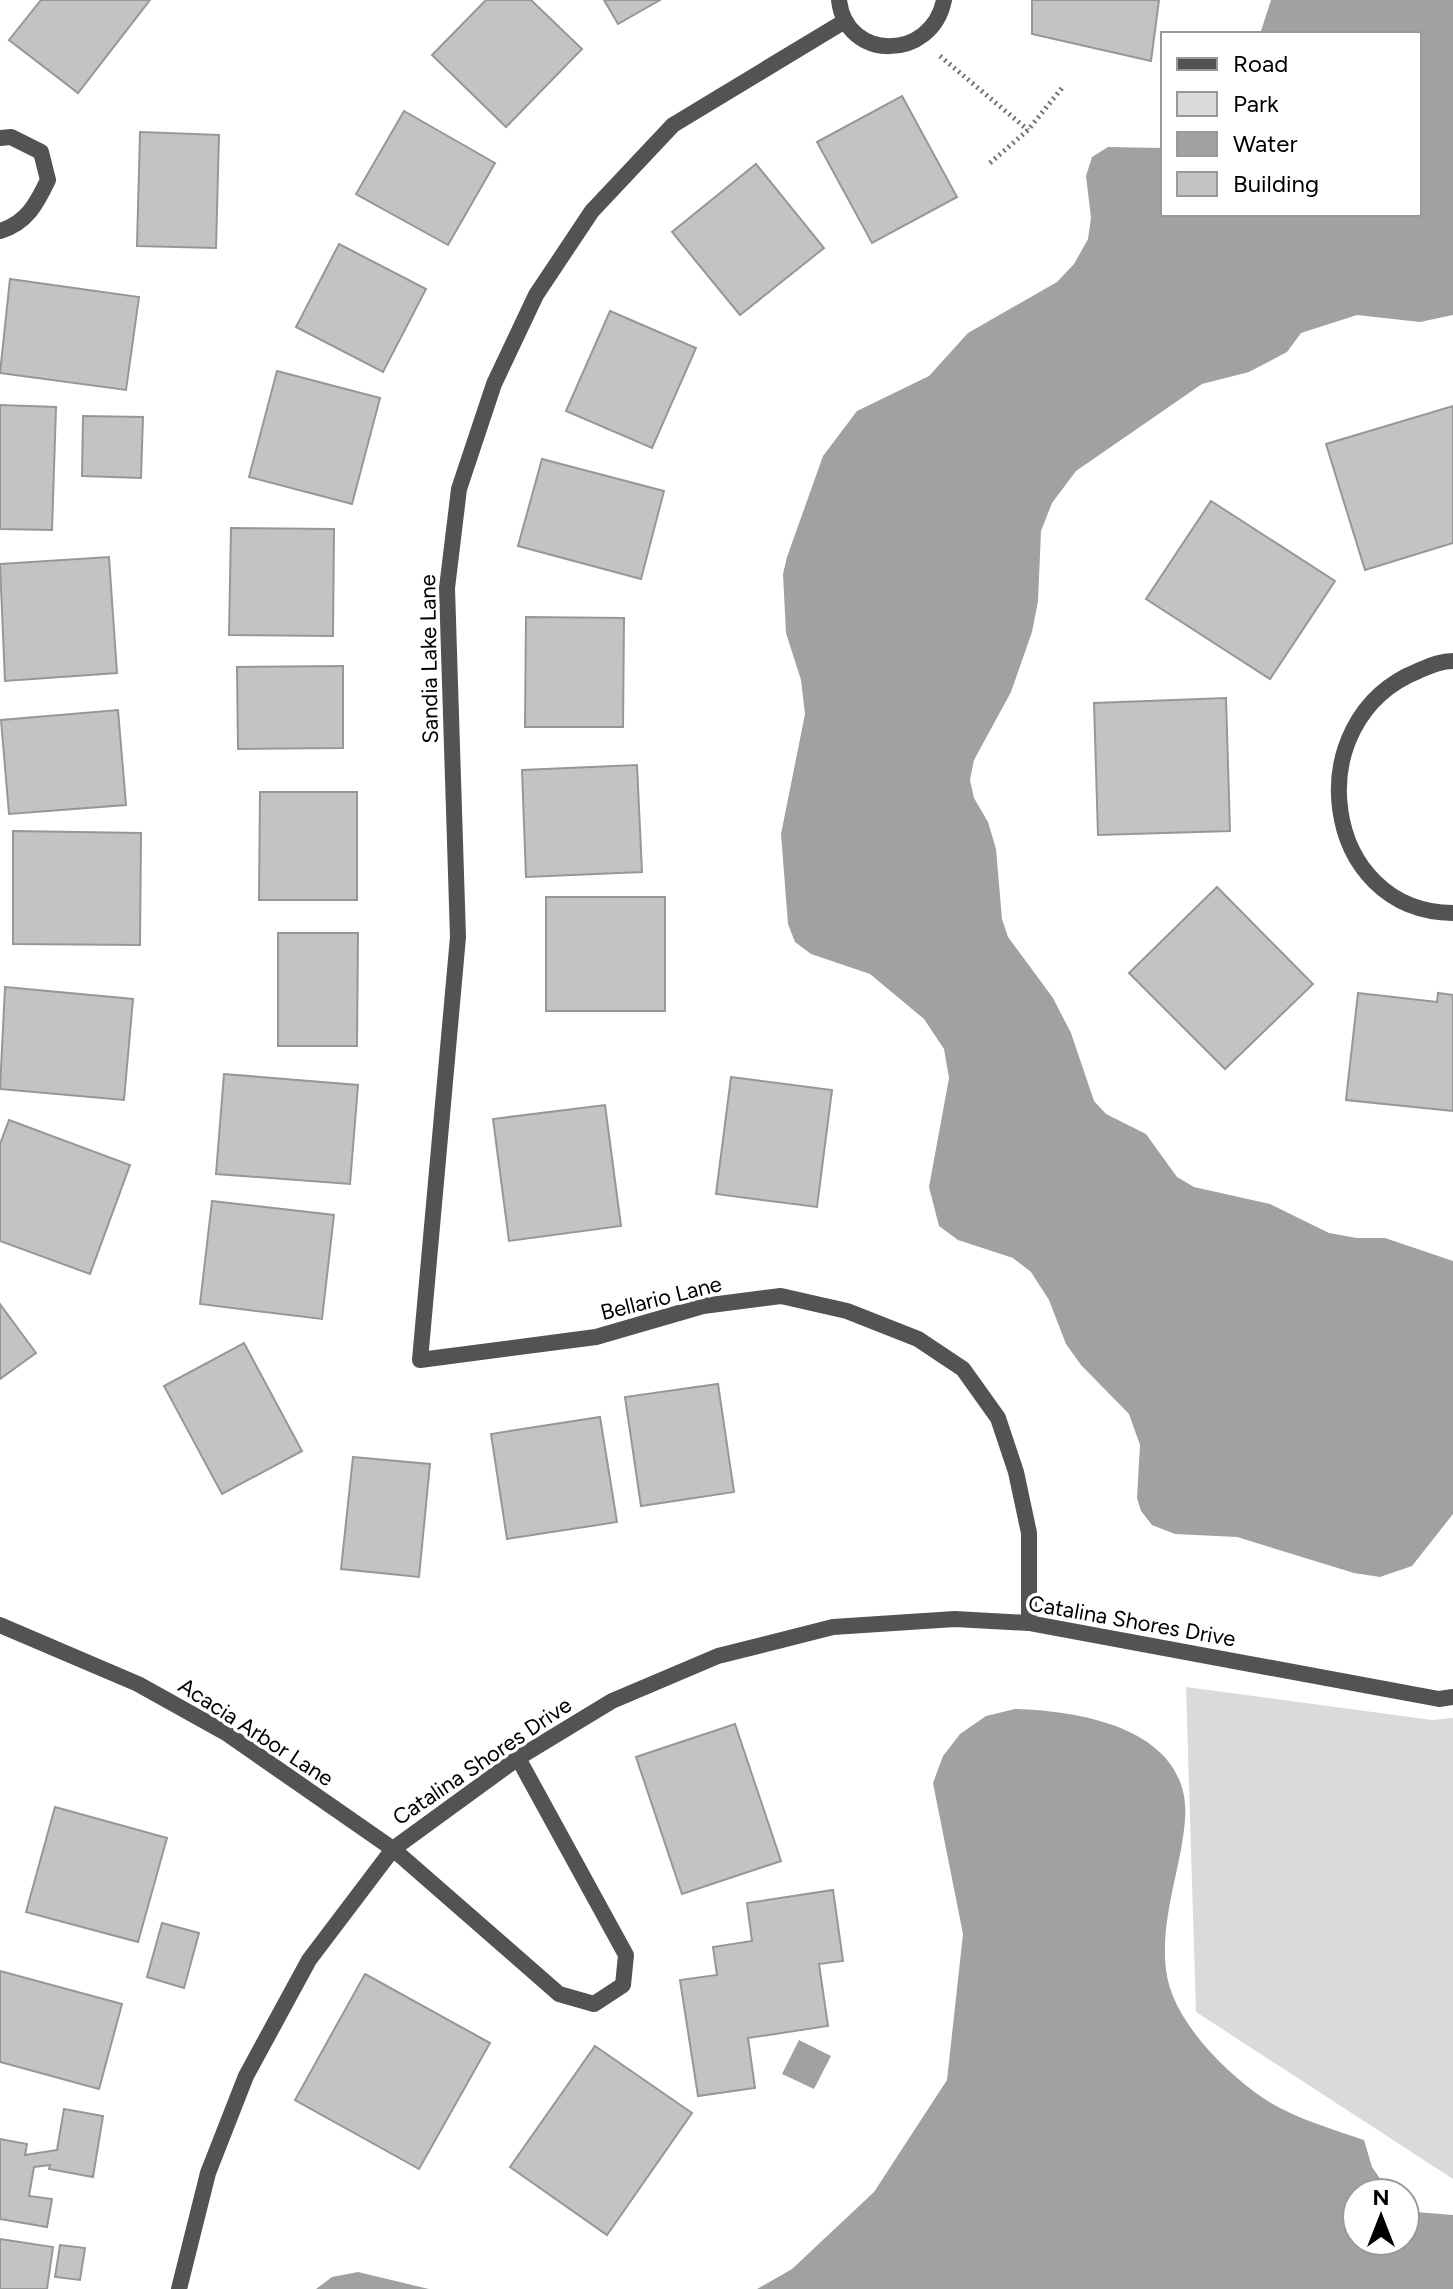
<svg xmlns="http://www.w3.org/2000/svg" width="1453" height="2289" font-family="Figtree,sans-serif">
<rect width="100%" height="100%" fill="#fff"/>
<path fill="#dadada" d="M1186,1687L1432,1720L1453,1718V2179L1196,2012Z"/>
<g fill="#a1a1a1">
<path d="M1271,0H1453V315L1420,322L1357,315L1301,333L1287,352L1249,372L1202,384L1076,471L1052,503L1041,531L1038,601L1032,632L1011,692L974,760L970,780L974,798L988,822L996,849L1002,919L1008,937L1053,998L1071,1033L1094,1101L1106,1114L1146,1134L1177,1177L1194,1187L1270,1204L1329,1233L1357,1238H1385L1453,1261V1514L1412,1566L1380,1577L1354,1573L1237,1537L1175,1534L1152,1525L1141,1511L1137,1498L1140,1445L1129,1414L1081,1365L1066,1344L1049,1300L1031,1272L1013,1258L958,1240L939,1226L929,1187L949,1078L944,1049L924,1019L870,974L811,954L795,942L788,924L781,834L805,714L801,680L786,633L783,574L787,557L823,456L857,411L929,376L968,333L1057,282L1074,264L1088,239L1091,218L1086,176L1092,157L1108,147L1163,148V214H1419V34H1260Z"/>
<path d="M1015,1709C1084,1711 1192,1730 1185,1820C1181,1870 1160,1918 1166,1970C1172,2020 1224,2071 1263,2098C1293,2118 1330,2128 1364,2140L1372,2167L1390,2193H1357V2241H1405V2204L1416,2212L1453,2215V2289H757L792,2269L874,2192L947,2080L963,1934L933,1783L943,1756L960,1734L986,1716Z"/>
<path d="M799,2040L831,2056L814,2089L782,2074Z"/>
<path d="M358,2272L429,2289H316L332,2277Z"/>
</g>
<g fill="#c3c3c3" stroke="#979797" stroke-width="2">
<path d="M41,0H150L78,93L9,40Z"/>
<path d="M486,0H531L582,49L506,127L432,55Z"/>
<path d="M604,0H660L618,24Z"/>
<path d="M1032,0H1159L1151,61L1032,34Z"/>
<path d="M902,96L957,197L872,243L817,142Z"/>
<path d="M404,111L495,163L448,245L356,194Z"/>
<path d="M140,132L219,135L216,248L137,246Z"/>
<path d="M756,164L824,248L740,315L672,232Z"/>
<path d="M339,244L426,289L383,372L296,327Z"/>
<path d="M10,279L139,297L126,390L0,373Z"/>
<path d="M610,311L696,348L652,448L566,411Z"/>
<path d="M277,371L380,398L352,504L249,477Z"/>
<path d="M0,405L56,407L52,530L0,529Z"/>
<path d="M1453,406V543L1365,570L1326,444Z"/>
<path d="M83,416L143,417L141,478L82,476Z"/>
<path d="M542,459L664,491L641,579L518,546Z"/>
<path d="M1211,501L1335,581L1270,679L1146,599Z"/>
<path d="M231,528L334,529L333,636L229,635Z"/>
<path d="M109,557L117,673L5,681L0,564Z"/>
<path d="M526,617L624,618L623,727H525Z"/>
<path d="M343,666V748L238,749L237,667Z"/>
<path d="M1226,698L1230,831L1098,835L1094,703Z"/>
<path d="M118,710L126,805L9,814L1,720Z"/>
<path d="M637,765L642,872L526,877L522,770Z"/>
<path d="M260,792H357V900H259Z"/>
<path d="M13,831L141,833L140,945L13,944Z"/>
<path d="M1217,887L1313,984L1225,1069L1129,973Z"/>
<rect x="546" y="897" width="119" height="114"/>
<path d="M278,933H358L357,1046H278Z"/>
<path d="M5,987L133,999L124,1100L0,1089Z"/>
<path d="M1358,993L1437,1002L1438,993L1453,995V1111L1346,1100Z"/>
<path d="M224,1074L358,1085L350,1184L216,1174Z"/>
<path d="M731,1077L832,1090L817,1207L716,1194Z"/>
<path d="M605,1105L621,1226L509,1241L493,1119Z"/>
<path d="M9,1120L130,1165L90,1274L0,1241V1144Z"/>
<path d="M212,1201L334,1215L322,1319L200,1304Z"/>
<path d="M0,1304L36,1353L0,1379Z"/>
<path d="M244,1343L302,1451L222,1494L164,1386Z"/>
<path d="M718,1384L734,1492L641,1506L625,1397Z"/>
<path d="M600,1417L617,1522L507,1539L491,1434Z"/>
<path d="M353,1457L430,1464L419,1577L341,1569Z"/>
<path d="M735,1724L781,1861L682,1894L636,1757Z"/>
<path d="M55,1807L167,1838L138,1942L26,1912Z"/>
<path d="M833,1890L843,1961L819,1964L828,2026L748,2038L755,2088L698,2096L680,1980L717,1975L713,1947L752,1941L747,1903Z"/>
<path d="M162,1923L199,1933L184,1988L147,1977Z"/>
<path d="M0,1971L122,2004L99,2089L0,2062Z"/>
<path d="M365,1974L490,2043L419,2169L295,2100Z"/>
<path d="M595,2046L692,2113L607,2235L510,2167Z"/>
<path d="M64,2109L103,2116L93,2177L49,2169L50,2165L34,2167L29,2196L52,2199L47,2227L0,2219V2139L27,2144L25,2155L57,2150Z"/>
<path d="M0,2239L53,2247L47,2289H0Z"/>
<path d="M60,2245L85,2248L80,2280L55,2277Z"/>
</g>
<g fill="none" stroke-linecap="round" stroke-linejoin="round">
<g stroke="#757575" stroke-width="5" stroke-dasharray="2 4" stroke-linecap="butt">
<path d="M940,56L1028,130"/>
<path d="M990,163L1028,130L1062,88"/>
</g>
<g stroke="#535353" stroke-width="16">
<path d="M839,0C846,62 932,61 944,0"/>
<path d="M845,21L673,125L592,211L536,295L494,384L459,489L447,588L458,937L420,1360L596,1337L703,1306L781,1296L847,1311L918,1339L963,1369L998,1418L1016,1472L1029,1533V1623"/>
<path d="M0,138L11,137L41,152L48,180C37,203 27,223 0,231"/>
<path d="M1453,661C1440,661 1430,666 1418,671C1296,720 1321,912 1453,913"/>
<path d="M0,1625L138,1684L226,1733L393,1849L559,1994L594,2004L623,1985L626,1955L518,1758"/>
<path d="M179,2289L208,2173L246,2076L309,1960L393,1849L518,1758L612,1701L718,1656L833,1627L955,1619L1029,1623L1439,1699L1453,1697"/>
</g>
</g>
<g text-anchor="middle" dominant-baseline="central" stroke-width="7" stroke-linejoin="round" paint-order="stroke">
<g font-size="22" fill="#000" stroke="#fff">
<text transform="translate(429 659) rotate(-91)">Sandia Lake Lane</text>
<text transform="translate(661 1298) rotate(-14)">Bellario Lane</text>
<text transform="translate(1132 1621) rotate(10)">Catalina Shores Drive</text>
<text transform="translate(256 1732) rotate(33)">Acacia Arbor Lane</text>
<text transform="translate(482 1761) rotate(-34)">Catalina Shores Drive</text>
</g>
</g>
<rect x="1161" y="32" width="260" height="184" fill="#ffffff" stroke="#999999" stroke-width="2"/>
<rect x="1177" y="58" width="40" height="12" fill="#535353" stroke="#999999" stroke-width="2"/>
<text x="1233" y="72" font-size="24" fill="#000000">Road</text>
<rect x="1177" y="92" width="40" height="24" fill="#dadada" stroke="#999999" stroke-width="2"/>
<text x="1233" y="112" font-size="24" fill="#000000">Park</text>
<rect x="1177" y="132" width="40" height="24" fill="#a1a1a1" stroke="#999999" stroke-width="2"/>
<text x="1233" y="152" font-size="24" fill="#000000">Water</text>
<rect x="1177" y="172" width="40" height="24" fill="#c3c3c3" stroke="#999999" stroke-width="2"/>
<text x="1233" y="192" font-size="24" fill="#000000">Building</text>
<g transform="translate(1381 2217)"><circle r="38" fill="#ffffff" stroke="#999999" stroke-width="2"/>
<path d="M0-6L14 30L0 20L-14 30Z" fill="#000000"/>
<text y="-12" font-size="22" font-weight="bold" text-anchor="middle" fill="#000000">N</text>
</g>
</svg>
